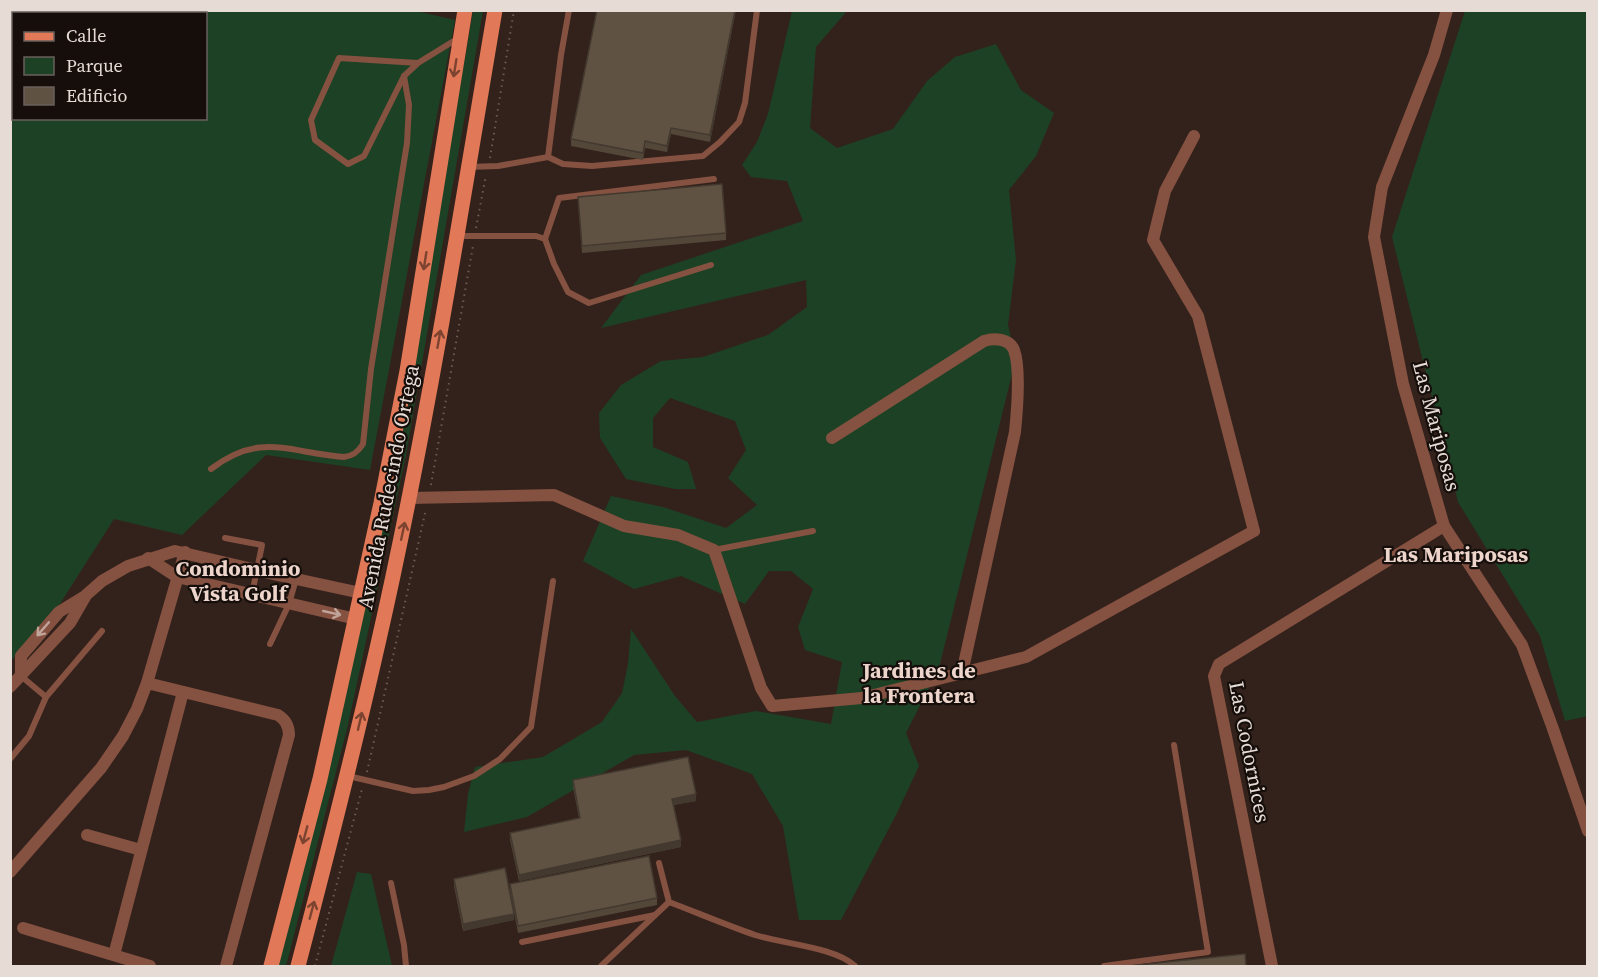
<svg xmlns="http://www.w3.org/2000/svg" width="1598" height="977" font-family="'Source Serif 4',serif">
<rect width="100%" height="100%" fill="#33221b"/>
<g fill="#1d4124" fill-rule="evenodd">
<path d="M412,10L455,20L370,470L266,455L182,535L114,519L58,607L11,661V11ZM14,14H206V118H14Z"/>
<path d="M473,11H483L406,455L348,725L286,966H275L397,455Z"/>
<path d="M792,11H847L816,47L810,128L837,148L893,129L927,81L955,57L996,44L1021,90L1054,113L1036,156L1009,190L1016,260L1008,325L1016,358L939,668L906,733L919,766L897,813L841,920H799L783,826L752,774L686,750L634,755L527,817L464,832L468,794L475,767L543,757L602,722L622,693L628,664L631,629L675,696L697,722L756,711L831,724L842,662L805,650L798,627L813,589L791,571H769L745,604L681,576L634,589L583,561L611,496L663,507L726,528L757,505L728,478L746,450L735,421L670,398L653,418V447L688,462L696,489H675L626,479L600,438L599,413L621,385L661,361L703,357L768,335L807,307L806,280L601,328L641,275L803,221L787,181L751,177L742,165L757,142L768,114Z"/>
<path d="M1465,11H1587L1588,716L1565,721L1540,636L1458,502L1392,237Z"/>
<path d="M357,872L371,874L392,966H331Z"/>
</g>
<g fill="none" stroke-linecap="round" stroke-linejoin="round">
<g stroke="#6c5c56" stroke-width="2" stroke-dasharray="1.5 4.5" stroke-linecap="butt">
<path d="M490,158L514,10"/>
<path d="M476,228L486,175"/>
<path d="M431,485L473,246"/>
<path d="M367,772L426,509"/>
<path d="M315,966L362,789"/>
</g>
<g stroke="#855141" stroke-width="6">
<path d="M418,63L339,58L311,120L315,140L348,164L364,156L404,76L418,63L457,39"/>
<path d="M548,157L561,55L569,10"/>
<path d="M468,167L498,166L548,157L563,164L592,166L703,156L720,142L739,122L745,103L757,10"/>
<path d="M458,236H536L545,239L554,264L568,292L589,303L711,265"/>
<path d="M545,239L559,198L714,179"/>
<path d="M211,469C261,431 289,453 344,457C353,456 358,452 363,444L371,369L407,143L409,105L404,76"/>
<path d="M225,538L262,545L252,594"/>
<path d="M714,550L813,531"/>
<path d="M270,644L289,604L296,579"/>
<path d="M21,676L46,697L102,631"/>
<path d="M10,759L29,736L46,697"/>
<path d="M348,776L413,791L429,790L444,787L474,776L500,759L531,727L553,581"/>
<path d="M659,863L669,902C698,913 726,925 755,935C783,944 835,947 855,966"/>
<path d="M391,883L404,945L406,966"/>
<path d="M522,942L655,915"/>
<path d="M601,966L669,902"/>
<path d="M1104,966L1208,952L1174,745"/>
</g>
<g stroke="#855141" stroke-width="12">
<path d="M1447,10L1434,55L1382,187L1374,237L1403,384L1444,526L1522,645L1552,726L1588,831"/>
<path d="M832,438L984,341C994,338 1009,338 1014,350C1021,369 1017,412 1015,432L962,673"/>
<path d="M409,498L554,495L624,526L678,535L714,550L761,688L772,706L862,698L1026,657L1254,531L1198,316L1153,240L1165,191L1194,136"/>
<path d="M148,558L177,577L356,619"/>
<path d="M21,676V656L59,612L85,596L102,581L128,566L175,551L273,574L361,593"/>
<path d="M147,683L278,715C286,720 289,726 289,735L226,966"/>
<path d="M10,687L70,623L85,597"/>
<path d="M87,835L141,850"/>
<path d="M10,872L101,768L123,736L137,709L147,683L185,552"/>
<path d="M23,928L150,966"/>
<path d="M114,955L183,692"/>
<path d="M1272,966L1214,676L1219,664L1444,526"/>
</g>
<g stroke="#e17857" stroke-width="15">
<path d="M271,966L320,779L381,503L407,371L465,10"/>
<path d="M298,966C332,837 365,707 393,576C433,388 463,199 495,10"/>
</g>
</g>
<g fill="#53473a">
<path d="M736,10L710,142L671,134L667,152L645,148L643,160L571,146V139Z"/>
<path d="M578,197L726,233V240L582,253Z"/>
<path d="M573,780L696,801L674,805L681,847L519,881L510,840V833L579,818L573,787Z"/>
<path d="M454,879L514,920L463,931L454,886Z"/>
<path d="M510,884L657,898V905L518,933L510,891Z"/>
</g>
<g fill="#43392f">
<path d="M735,10H736L710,142V135Z"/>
<path d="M671,128V134L667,152V146Z"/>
<path d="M696,794V801L672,805V799Z"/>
<path d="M681,840V847L519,881V875Z"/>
<path d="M514,914V920L463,931V924Z"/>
</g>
<g fill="#605243" stroke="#43392f" stroke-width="1.5">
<path d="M597,10H735L710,135L671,128L667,146L645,141L643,153L571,139Z"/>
<path d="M722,184L726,233L582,246L578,197Z"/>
<path d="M688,757L696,794L672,799L681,840L519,875L510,833L580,818L573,780Z"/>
<path d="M649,856L657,898L518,926L510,884Z"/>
<path d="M505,868L514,914L463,924L454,879Z"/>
<path d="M1245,954L1246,966H1128Z"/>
</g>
<defs><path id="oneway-shaft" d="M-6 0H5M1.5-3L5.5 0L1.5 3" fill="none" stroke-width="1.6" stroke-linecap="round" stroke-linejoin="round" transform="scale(1.5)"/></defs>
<g stroke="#7b4330">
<use href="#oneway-shaft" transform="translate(455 68) rotate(99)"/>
<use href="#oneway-shaft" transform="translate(425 261) rotate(99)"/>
<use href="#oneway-shaft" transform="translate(439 339) rotate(-80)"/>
<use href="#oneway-shaft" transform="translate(403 531) rotate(-78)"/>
<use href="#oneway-shaft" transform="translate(360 721) rotate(-77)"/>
<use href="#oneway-shaft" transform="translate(305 835) rotate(105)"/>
<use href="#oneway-shaft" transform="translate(312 910) rotate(-75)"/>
</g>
<g stroke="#c0a49a">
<use href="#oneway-shaft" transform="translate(332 613) rotate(13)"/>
<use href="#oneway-shaft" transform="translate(43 629) rotate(131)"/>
</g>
<g text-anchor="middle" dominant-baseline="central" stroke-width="4.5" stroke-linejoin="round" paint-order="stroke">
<g font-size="21" fill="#e7dbd6" stroke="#150e0a">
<text transform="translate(1437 426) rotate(75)">Las Mariposas</text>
<text transform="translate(388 487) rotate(-79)">Avenida Rudecindo Ortega</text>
<text transform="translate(1250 752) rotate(79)">Las Codornices</text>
</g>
<g font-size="22" font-weight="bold" fill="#edd5cc" stroke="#150e0a">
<text x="1456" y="554">Las Mariposas</text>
<text x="238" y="568">Condominio<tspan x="238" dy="25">Vista Golf</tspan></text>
<text x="919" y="670">Jardines de<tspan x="919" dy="25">la Frontera</tspan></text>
</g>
</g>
<rect width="1598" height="977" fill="none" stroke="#e7dbd6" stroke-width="24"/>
<rect x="12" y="12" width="195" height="108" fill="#150e0a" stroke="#69605c" stroke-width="1.5"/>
<rect x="24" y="32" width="30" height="9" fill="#e17857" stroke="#69605c" stroke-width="1.5"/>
<text x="66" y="42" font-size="18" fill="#e7dbd6">Calle</text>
<rect x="24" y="57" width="30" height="18" fill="#1d4124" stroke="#69605c" stroke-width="1.5"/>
<text x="66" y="72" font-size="18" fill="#e7dbd6">Parque</text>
<rect x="24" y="87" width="30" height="18" fill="#605243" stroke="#69605c" stroke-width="1.5"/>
<text x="66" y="102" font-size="18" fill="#e7dbd6">Edificio</text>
</svg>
